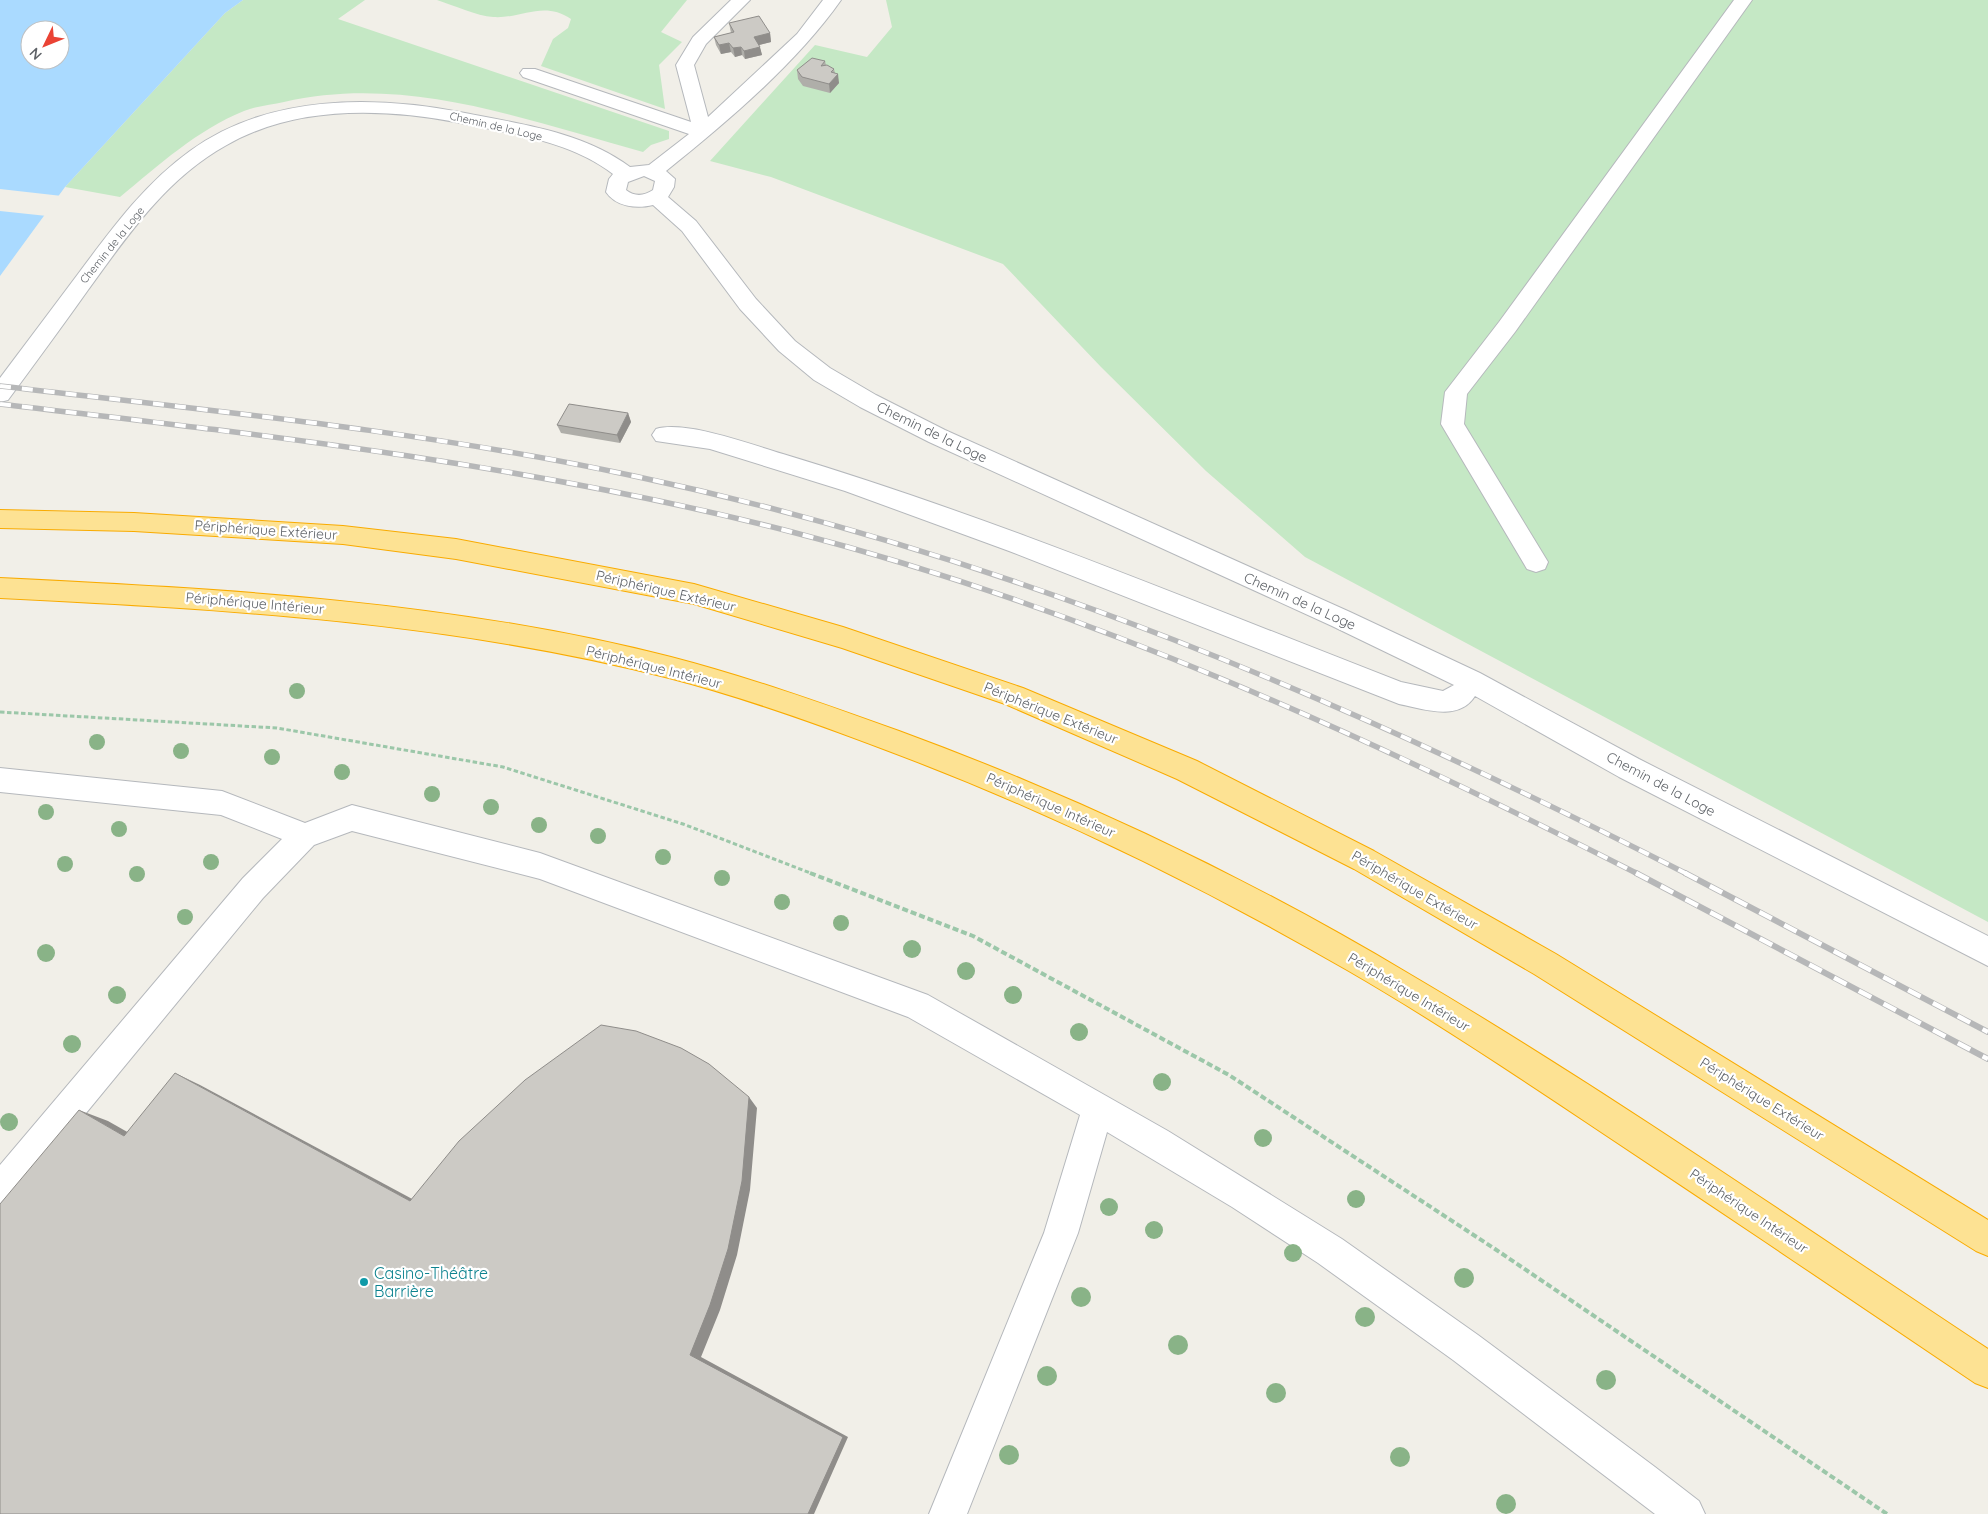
<svg xmlns="http://www.w3.org/2000/svg" width="1988" height="1514" font-family="Quicksand,sans-serif">
<rect width="100%" height="100%" fill="#f1efe8"/>
<g fill="#c5e8c5">
<path d="M243,0H365L338,19L669,131V139L651,145L643,152C526,120 406,74 284,102C271,105 256,106 244,111C197,130 159,165 120,197L65,187L225,13Z"/>
<path d="M437,0H687L661,32L682,42L659,65L665,109L541,66L553,39L568,28L571,19C543,0 522,19 493,17C477,16 453,5 437,0Z"/>
<path d="M886,0H1988V922L1305,557L1206,471L1101,367L1003,264L771,177L710,161L815,45L867,57L892,27Z"/>
</g>
<path fill="#aadaff" fill-rule="evenodd" d="M0,0H243L225,13L65,187L0,276ZM30,30H60V60H30Z"/>
<path fill="#f1efe8" d="M0,189L62,196L47,216L0,211Z"/>
<g fill="none" stroke-linecap="round" stroke-linejoin="round">
<defs>
<g id="minor">
<path d="M731,0H750L706,44L694,65L708,117L797,34L823,0H841C797,63 726,123 666,171L675,179L674,187L668,197L696,221L756,299L795,341L830,368L876,395L945,430L1350,612L1480,673L1639,759L1988,936V966L1619,777L1475,696C1459,722 1423,709 1399,704L1009,551L845,491L710,449L656,441L652,435L656,429C686,420 752,445 783,454C993,517 1197,603 1401,682L1443,691L1454,685L1332,626L929,442L860,407L814,380L779,351L740,309L682,231L653,205C637,209 616,207 606,192L609,179L613,174C570,141 513,134 461,123C383,108 295,105 225,146C166,179 127,236 88,290C62,327 35,363 8,400L0,402V378C26,343 52,309 78,274C111,230 144,184 190,151C268,94 374,95 465,113C521,124 583,132 630,167L649,165L689,134L523,77L520,73L523,69H535L691,122L676,65L693,37ZM644,176L655,181L653,190C644,196 635,197 626,190L628,182Z"/>
<path d="M1734,0H1752L1515,332L1467,394L1464,424L1548,562L1545,569L1536,572L1527,569L1441,424L1445,392L1499,322Z"/>
<path d="M0,768L222,791L305,823L352,805L540,853L928,995L1168,1131L1342,1239L1478,1335L1655,1467L1699,1501L1705,1514H1655L1453,1360L1318,1263L1232,1207L1107,1132L1078,1233L967,1514H929L1044,1233L1080,1115L908,1017L540,879L352,831L314,845L263,898L12,1203L0,1208V1165L243,878L282,839L221,815L0,792Z"/>
</g>
<g id="highway">
<path d="M0,510L134,513L343,526L456,539L694,584L843,627L1023,688L1197,761L1374,851L1556,954L1988,1220V1256L1976,1251L1534,974L1354,869L1177,779L1005,704L842,648L694,604L456,559L343,544L134,531L0,528Z"/>
<path d="M0,578C224,589 452,601 671,657C748,677 824,704 899,731C1076,796 1249,878 1411,975C1608,1091 1797,1223 1988,1349V1388L1975,1383C1849,1298 1722,1212 1595,1128C1514,1074 1432,1019 1347,970C1200,885 1046,810 886,750C815,723 743,697 669,678C451,622 224,609 0,598Z"/>
</g>
</defs>
<use href="#minor" stroke="#b5b8bc" stroke-width="2"/>
<use href="#highway" stroke="#f9ab00" stroke-width="2"/>
<path stroke="#9cc7a9" stroke-width="3" stroke-dasharray="4.5 2.5" stroke-linecap="butt" d="M0,712L277,728L503,767L683,824L813,874"/>
<path stroke="#9cc7a9" stroke-width="4" stroke-dasharray="6 3" stroke-linecap="butt" d="M810,873L973,936L1229,1075L1495,1249L1887,1514"/>
<use href="#minor" fill="#fff" fill-rule="evenodd"/>
<use href="#highway" fill="#fde293" fill-rule="evenodd"/>
<defs>
<g id="rail-far1">
<path d="M0,386C212,411 425,431 634,476C1008,555 1348,701 1687,874"/>
<path d="M0,404C266,435 532,465 792,532C1087,608 1367,736 1638,874"/>
</g>
<g id="rail">
<path d="M1636,873L1988,1059"/>
<path d="M1685,873L1988,1032"/>
</g>
</defs>
<use href="#rail-far1" stroke="#b6b7b8" stroke-width="5.5"/>
<use href="#rail" stroke="#b6b7b8" stroke-width="6"/>
<use href="#rail-far1" stroke="#fff" stroke-width="4" stroke-dasharray="11" stroke-linecap="butt"/>
<use href="#rail" stroke="#fff" stroke-width="4.5" stroke-dasharray="14" stroke-linecap="butt"/>
</g>
<g fill="#89b387">
<circle cx="297" cy="691" r="8"/>
<circle cx="97" cy="742" r="8"/>
<circle cx="181" cy="751" r="8"/>
<circle cx="272" cy="757" r="8"/>
<circle cx="342" cy="772" r="8"/>
<circle cx="432" cy="794" r="8"/>
<circle cx="491" cy="807" r="8"/>
<circle cx="46" cy="812" r="8"/>
<circle cx="539" cy="825" r="8"/>
<circle cx="119" cy="829" r="8"/>
<circle cx="598" cy="836" r="8"/>
<circle cx="663" cy="857" r="8"/>
<circle cx="211" cy="862" r="8"/>
<circle cx="65" cy="864" r="8"/>
<circle cx="137" cy="874" r="8"/>
<circle cx="722" cy="878" r="8"/>
<circle cx="782" cy="902" r="8"/>
<circle cx="185" cy="917" r="8"/>
<circle cx="841" cy="923" r="8"/>
<circle cx="912" cy="949" r="9"/>
<circle cx="46" cy="953" r="9"/>
<circle cx="966" cy="971" r="9"/>
<circle cx="117" cy="995" r="9"/>
<circle cx="1013" cy="995" r="9"/>
<circle cx="1079" cy="1032" r="9"/>
<circle cx="72" cy="1044" r="9"/>
<circle cx="1162" cy="1082" r="9"/>
<circle cx="9" cy="1122" r="9"/>
<circle cx="1263" cy="1138" r="9"/>
<circle cx="1356" cy="1199" r="9"/>
<circle cx="1109" cy="1207" r="9"/>
<circle cx="1154" cy="1230" r="9"/>
<circle cx="1293" cy="1253" r="9"/>
<circle cx="1464" cy="1278" r="10"/>
<circle cx="1081" cy="1297" r="10"/>
<circle cx="1365" cy="1317" r="10"/>
<circle cx="1178" cy="1345" r="10"/>
<circle cx="1047" cy="1376" r="10"/>
<circle cx="1606" cy="1380" r="10"/>
<circle cx="1276" cy="1393" r="10"/>
<circle cx="1009" cy="1455" r="10"/>
<circle cx="1400" cy="1457" r="10"/>
<circle cx="1506" cy="1504" r="10"/>
</g>
<g fill="#afaea9">
<path d="M729,23L770,33L771,42L759,45L762,55L745,59L742,55L735,57L731,52L721,54L716,45L714,37L731,33Z"/>
<path d="M825,61L826,65L834,69L835,73L839,83L830,93L803,86L798,79L797,70Z"/>
<path d="M628,413L631,422L620,443L561,433L557,425Z"/>
</g>
<g fill="#8f8d8a">
<path d="M770,33L771,42L755,46L754,37Z"/>
<path d="M729,43L731,52L721,54L719,45Z"/>
<path d="M741,47L742,55L735,57L733,48Z"/>
<path d="M760,47L762,55L745,59L744,51Z"/>
<path d="M838,74L839,83L830,93L829,84Z"/>
<path d="M628,413L631,422L620,443L617,435Z"/>
<path d="M175,1073L200,1085L429,1208L410,1201Z"/>
<path d="M749,1097L757,1108L750,1190L737,1255L720,1310L701,1357L848,1437L814,1514H808L690,1355Z"/>
<path d="M79,1110L108,1121L152,1146L124,1136Z"/>
</g>
<g fill="#cccac5" stroke="#8f8d8a">
<path d="M759,16L770,33L754,37L760,47L744,51L741,47L733,48L729,43L719,45L714,37L734,32L729,23Z"/>
<path d="M812,58L825,61L821,66L827,65L834,69L831,72L838,74L829,84L802,77L797,70Z"/>
<path d="M569,404L628,413L617,435L557,425Z"/>
<path d="M601,1025L636,1031L681,1048L709,1064L749,1097L742,1181L728,1249L710,1305L690,1355L843,1437L808,1514H0V1204L79,1110L124,1136L175,1073L410,1201L459,1141L497,1106L525,1080Z"/>
</g>
<circle fill="#0f9aa8" stroke="#fff" stroke-width="2" cx="364" cy="1282" r="5"/>
<g text-anchor="middle" dominant-baseline="central" stroke-width="4.5" stroke-linejoin="round" paint-order="stroke">
<g font-size="11" fill="#5f6368" stroke="#fff">
<text transform="translate(496 126) rotate(13)">Chemin de la Loge</text>
<text transform="translate(112 245) rotate(-51)">Chemin de la Loge</text>
</g>
<g font-size="14" fill="#5f6368" stroke="#fff">
<text transform="translate(932 432) rotate(26)">Chemin de la Loge</text>
<text transform="translate(266 530) rotate(4)">Périphérique Extérieur</text>
<text transform="translate(666 591) rotate(13)">Périphérique Extérieur</text>
<text transform="translate(1300 601) rotate(24)">Chemin de la Loge</text>
<text transform="translate(255 603) rotate(5)">Périphérique Intérieur</text>
<text transform="translate(654 667) rotate(14)">Périphérique Intérieur</text>
<text transform="translate(1051 713) rotate(22)">Périphérique Extérieur</text>
<text transform="translate(1661 784) rotate(28)">Chemin de la Loge</text>
<text transform="translate(1051 805) rotate(24)">Périphérique Intérieur</text>
<text transform="translate(1415 890) rotate(30)">Périphérique Extérieur</text>
<text transform="translate(1409 992) rotate(31)">Périphérique Intérieur</text>
<text transform="translate(1762 1099) rotate(32)">Périphérique Extérieur</text>
<text transform="translate(1749 1211) rotate(34)">Périphérique Intérieur</text>
</g>
<g font-size="16" fill="#0d838f" stroke="#fff" text-anchor="start">
<text x="374" y="1273">Casino-Théâtre<tspan x="374" dy="18">Barrière</tspan></text>
</g>
</g>
<g transform="translate(45 45) rotate(227)"><circle r="24" fill="#ffffff" stroke="#bfc1c3"/>
<path d="M0-4L9 19L0 12L-9 19Z" fill="#ea4335"/>
<text y="-8" font-size="14" font-weight="bold" text-anchor="middle" fill="#5f6368">N</text>
</g>
</svg>
